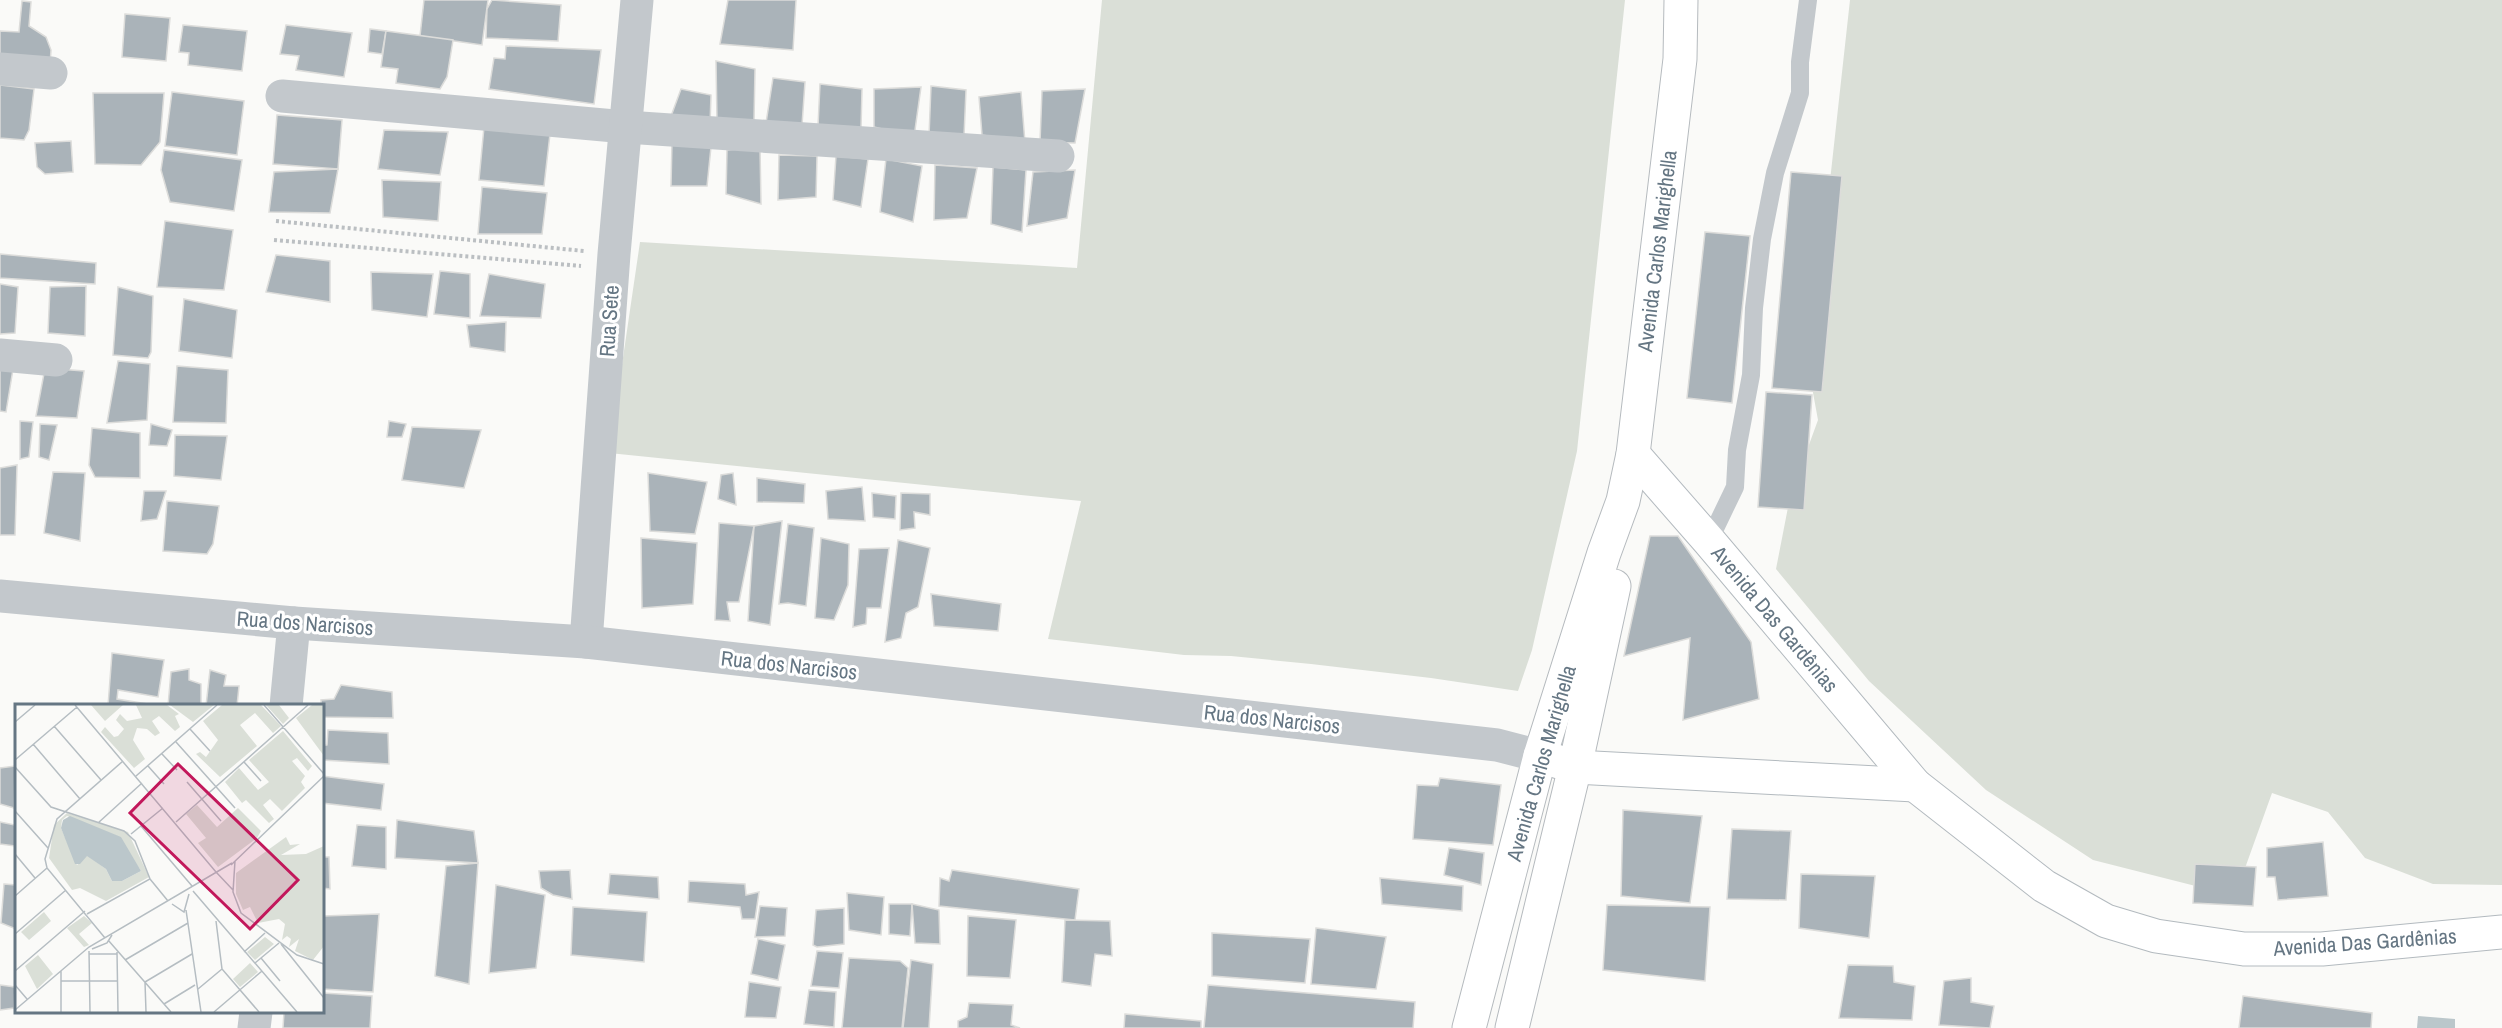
<svg xmlns="http://www.w3.org/2000/svg" width="2502" height="1028" font-family="'Archivo Narrow',sans-serif">
<rect width="100%" height="100%" fill="#fafaf8"/>
<g fill="#dadfd7">
<path d="M1102,0H1625L1577,451L1532,650L1518,691L1431,678L1311,664L1231,656L1184,655L1048,639L1081,501L609,453L640,242L1077,268Z"/>
<path d="M1850,0H2502V885L2433,884L2365,858L2328,812L2272,793L2235,896L2093,860L1986,790L1869,681L1776,569L1790,497L1818,420L1809,371Z"/>
</g>
<path fill="#bbc7cb" d="M2418,1016L2455,1019V1028H2417Z"/>
<g fill="#aab3b9" stroke="#dcdcda" stroke-width="1.5">
<path d="M424,0H488L482,45L420,36Z"/>
<path d="M492,0L561,5L558,41L486,38L487,9Z"/>
<path d="M728,0H796L793,50L720,44Z"/>
<path d="M22,1L31,2L29,26L46,37L51,50L50,65L0,61V31L19,32Z"/>
<path d="M125,14L170,18L166,61L122,57Z"/>
<path d="M183,25L247,31L242,71L188,65L189,53L179,52Z"/>
<path d="M286,25L352,33L344,77L296,70L299,56L280,54Z"/>
<path d="M370,29L386,31L382,54L368,52Z"/>
<path d="M386,31L453,40L447,77L440,89L396,83L398,69L381,67Z"/>
<path d="M506,46L601,50L594,104L489,89L494,58L505,59Z"/>
<path d="M716,61L755,69L754,121L717,122Z"/>
<path d="M773,78L805,82L802,125L766,123Z"/>
<path d="M820,84L862,89L861,129L818,126Z"/>
<path d="M0,85L34,89L29,130L24,140L0,138Z"/>
<path d="M931,86L966,90L964,136H929Z"/>
<path d="M921,87L914,137L874,127V89Z"/>
<path d="M681,89L711,95L710,125L670,119Z"/>
<path d="M1085,89L1075,143L1040,142L1042,91Z"/>
<path d="M172,92L244,101L237,155L165,146Z"/>
<path d="M1021,92L1025,143L982,135L979,97Z"/>
<path d="M93,93H164L160,142L141,165L95,164Z"/>
<path d="M277,115L342,120L338,169L273,164Z"/>
<path d="M484,127L550,134L544,186L479,180Z"/>
<path d="M384,130L448,132L440,175L378,169Z"/>
<path d="M71,141L73,172L45,174L37,167L35,143Z"/>
<path d="M672,141L711,147L707,186H671Z"/>
<path d="M760,147L761,204L726,194L727,150Z"/>
<path d="M164,150L242,160L234,211L170,202L161,170Z"/>
<path d="M779,155L817,156L816,197L778,200Z"/>
<path d="M836,156L868,159L861,207L833,200Z"/>
<path d="M886,159L922,166L913,222L880,212Z"/>
<path d="M935,165L977,168L967,218L934,220Z"/>
<path d="M993,167L1026,170L1022,232L991,224Z"/>
<path d="M338,169L330,213L269,212L274,172Z"/>
<path d="M1075,170L1067,218L1027,226L1033,172Z"/>
<path d="M1791,172L1842,176L1822,392L1772,388Z"/>
<path d="M382,180L441,182L438,221L383,217Z"/>
<path d="M482,187L547,193L542,234H478Z"/>
<path d="M165,221L233,230L224,290L157,287Z"/>
<path d="M1705,232L1750,236L1732,403L1687,398Z"/>
<path d="M0,254L96,263L95,284L0,278Z"/>
<path d="M276,255L330,261V302L266,292Z"/>
<path d="M440,271L470,274V318L434,314Z"/>
<path d="M371,272L433,274L427,317L372,310Z"/>
<path d="M489,274L545,284L541,318L480,316Z"/>
<path d="M0,284L18,287L15,333L0,334Z"/>
<path d="M86,286L85,336L48,333L50,287Z"/>
<path d="M118,287L153,296L151,352L148,358L113,355Z"/>
<path d="M184,299L237,310L232,358L179,351Z"/>
<path d="M506,322L505,352L470,347L467,325Z"/>
<path d="M118,361L150,364L147,420L107,423Z"/>
<path d="M0,362L14,363L6,412L0,411Z"/>
<path d="M177,366L228,370L226,423L173,422Z"/>
<path d="M45,368L84,371L77,418L36,416Z"/>
<path d="M1766,392L1812,395L1804,510L1758,507Z"/>
<path d="M20,421L33,422L29,457L20,459Z"/>
<path d="M389,421L406,424L402,437H387Z"/>
<path d="M40,424L57,425L49,460L39,457Z"/>
<path d="M151,424L172,430L167,446L149,445Z"/>
<path d="M412,427L481,430L464,488L402,480Z"/>
<path d="M92,428L140,433V478L95,477L89,465Z"/>
<path d="M175,435L227,436L221,480L174,476Z"/>
<path d="M17,465L15,535H0V468Z"/>
<path d="M53,472L85,473L80,541L44,533Z"/>
<path d="M648,473L707,482L695,534L650,531Z"/>
<path d="M733,473L736,505L718,499L721,475Z"/>
<path d="M757,478L805,484L804,503L757,502Z"/>
<path d="M862,487L865,521L828,519L826,491Z"/>
<path d="M144,491H166L157,519L141,521Z"/>
<path d="M872,493L896,496L895,519L873,517Z"/>
<path d="M901,493L930,494V515L914,512L915,528L900,530Z"/>
<path d="M167,501L219,506L213,544L207,554L163,551Z"/>
<path d="M782,521L770,625L748,621L754,526Z"/>
<path d="M719,523L754,526L739,602H727L730,621L715,620Z"/>
<path d="M788,524L814,528L806,606L788,603L779,604Z"/>
<path d="M1650,536H1678L1751,642L1759,699L1683,720L1690,638L1624,656Z"/>
<path d="M641,538L697,543L693,604L642,608Z"/>
<path d="M821,538L849,544L848,585L834,620L815,618Z"/>
<path d="M898,540L930,548L918,607L906,613L901,638L885,642Z"/>
<path d="M889,548L881,608H867L866,624L853,627L859,549Z"/>
<path d="M931,594L1001,604L998,631L934,626Z"/>
<path d="M112,653L164,660L158,697L118,690L117,699L160,706H108Z"/>
<path d="M189,669V680L201,684V706H168L171,672Z"/>
<path d="M210,670L226,675L224,686H239L237,706H206Z"/>
<path d="M341,685L392,692L393,718L322,717L321,700L334,699Z"/>
<path d="M328,730L388,733L389,764L322,760V746L327,745Z"/>
<path d="M15,766L14,808L0,804V768Z"/>
<path d="M322,776L384,784L381,810L322,803Z"/>
<path d="M1440,778L1501,785L1493,845L1413,839L1417,785L1438,786Z"/>
<path d="M1623,810L1702,816L1690,903L1621,896Z"/>
<path d="M397,820L474,831L478,863L395,858Z"/>
<path d="M0,822L15,825V846L0,844Z"/>
<path d="M357,825L386,827V869L352,866Z"/>
<path d="M1732,829L1791,831L1786,900L1727,899Z"/>
<path d="M2323,842L2328,896L2278,900L2275,877H2267V848Z"/>
<path d="M1449,848L1484,853L1481,885L1444,875Z"/>
<path d="M322,857H329L330,889L322,888Z"/>
<path d="M478,863L469,984L435,976L446,866Z"/>
<path d="M2195,864L2256,867L2253,906L2193,903Z"/>
<path d="M570,870L572,899L553,895L541,888L539,871Z"/>
<path d="M952,870L1079,889L1075,920L939,906L940,878L949,881Z"/>
<path d="M610,874L658,877L659,899L608,894Z"/>
<path d="M1801,874L1875,876L1869,938L1799,928Z"/>
<path d="M1380,878L1463,886L1462,911L1382,904Z"/>
<path d="M689,881L745,884L746,895L759,892L755,919H742L740,907L688,902Z"/>
<path d="M4,884L16,885V929L1,923Z"/>
<path d="M496,885L545,895L536,968L489,973Z"/>
<path d="M847,893L884,897L881,935L849,930Z"/>
<path d="M889,904H912L910,936L889,934Z"/>
<path d="M912,904L939,910L940,944L915,943Z"/>
<path d="M1607,905L1710,907L1705,981L1603,970Z"/>
<path d="M760,906L787,908L785,936L755,937Z"/>
<path d="M573,907L647,912L644,962L571,955Z"/>
<path d="M844,908V944L817,947L813,945L816,910Z"/>
<path d="M379,914L373,992L322,989L324,916Z"/>
<path d="M968,916L1016,920L1010,978L967,976Z"/>
<path d="M1065,920L1110,921L1112,956L1095,954L1091,986L1062,982Z"/>
<path d="M1316,928L1386,937L1376,989L1311,984Z"/>
<path d="M1212,933L1310,939L1305,983L1212,976Z"/>
<path d="M758,939L785,945L778,980L751,974Z"/>
<path d="M817,951L843,953L839,988L811,986Z"/>
<path d="M849,958L900,961L908,968L902,1028H842Z"/>
<path d="M911,960L933,964L929,1028H903Z"/>
<path d="M1848,965L1893,966L1894,982L1915,986L1912,1020L1839,1018Z"/>
<path d="M1971,978V1002L1994,1006L1990,1028L1939,1025L1944,981Z"/>
<path d="M749,982L781,987L776,1018L745,1017Z"/>
<path d="M0,985L15,987L14,1008L0,1010Z"/>
<path d="M1208,985L1415,1002L1413,1028H1204Z"/>
<path d="M809,990L836,992L834,1027L804,1024Z"/>
<path d="M322,993L372,996L370,1028H283L284,1012H322Z"/>
<path d="M2243,996L2372,1013L2371,1028H2239Z"/>
<path d="M969,1003L1013,1005L1011,1025L1020,1028H958V1021L967,1017Z"/>
<path d="M1125,1014L1201,1021V1028H1124Z"/>
</g>
<g fill="none" stroke-linecap="round" stroke-linejoin="round">
<defs>
<g id="secondary">
<path d="M1633,454L1709,541L1915,785L2044,886L2106,921L2156,936L2244,949H2322L2502,932"/>
<path d="M1540,756L1575,767L1915,785"/>
</g>
<g id="primary">
<path d="M1469,1028L1540,756L1604,553L1623,501L1633,454L1680,59L1681,0"/>
<path d="M1512,1028L1575,767L1614,586"/>
</g>
</defs>
<use href="#secondary" stroke="#b3babf" stroke-width="35"/>
<use href="#primary" stroke="#b5babe" stroke-width="35"/>
<g stroke="#bbbfc2" stroke-width="4" stroke-dasharray="3 3" stroke-linecap="butt">
<path d="M276,221L584,251"/>
<path d="M274,240L581,266"/>
</g>
<path stroke="#c3c8cc" stroke-width="18" d="M1709,541L1735,487L1737,450L1751,375L1754,308L1762,239L1775,173L1800,93V62L1808,0"/>
<g stroke="#c3c8cc" stroke-width="33">
<path d="M0,69L51,73"/>
<path d="M282,96L626,127L1058,156"/>
<path d="M0,355L56,360"/>
<path d="M586,642L614,254L637,0"/>
<path d="M286,706L294,623"/>
<path d="M254,1028L256,1012"/>
</g>
<path stroke="#c3c8cc" stroke-width="33" d="M0,596L294,623L586,642L1497,745L1540,756"/>
<use href="#secondary" stroke="#fff" stroke-width="33"/>
<use href="#primary" stroke="#fff" stroke-width="33"/>
</g>
<g text-anchor="middle" dominant-baseline="central" stroke-width="6" stroke-linejoin="round" paint-order="stroke">
<g font-size="21" fill="#657683" stroke="#fff">
<text transform="translate(1657 251) rotate(-83)">Avenida Carlos Marighella</text>
<text transform="translate(609 321) rotate(-86)">Rua Sete</text>
<text transform="translate(1775 619) rotate(50)">Avenida Das Gardênias</text>
<text transform="translate(305 623) rotate(4)">Rua dos Narcisos</text>
<text transform="translate(789 665) rotate(6)">Rua dos Narcisos</text>
<text transform="translate(1272 719) rotate(6)">Rua dos Narcisos</text>
<text transform="translate(1541 763) rotate(-74)">Avenida Carlos Marighella</text>
<text transform="translate(2365 942) rotate(-4)">Avenida Das Gardênias</text>
</g>
</g>
<g transform="translate(15 704)">
<rect width="309" height="309" fill="#fafaf8"/>
<path d="M76,1H108L90,17ZM121,1H152L164,10L160,12L165,23L160,27L144,12L137,17L145,29L140,32L132,25L122,24L118,36L130,55L119,64L86,28L90,23L99,33L103,32L109,25L101,16L105,10L112,17L127,14ZM155,1H199L178,18ZM207,1H246L266,22L258,29L240,9L225,21L242,42L205,73L181,50L185,48L191,53L203,36L188,17ZM251,1H264L274,14L268,20ZM297,1H309V52L281,14ZM268,27L297,62L293,67L282,54L277,57L290,72L286,78L290,84L267,107L255,95L248,101L259,115L254,119L231,96L227,99L210,78L224,64L243,86L254,78L234,56ZM182,101L202,123L223,104L246,127L242,134L203,163L183,139L191,134L171,110ZM52,109L113,128L134,173L91,197L65,184L57,186L34,154L39,121ZM52,112L102,132L126,167L107,177H97L91,165L72,151L62,161L46,124L47,116ZM271,133L275,141L285,140L266,151L291,150L309,142V242L298,256L280,247L284,235L274,243L276,235L272,232L267,236L270,220L264,215L243,219L235,203L228,206L221,190V169ZM29,208L36,217L14,236L6,228ZM69,212L77,219L64,230L74,241L69,243L52,224ZM250,233L259,240L240,256L232,248ZM23,251L38,270L22,285L10,262ZM235,259L243,268L225,283L218,275Z" fill="#dadfd7" fill-rule="evenodd"/>
<path d="M55,112L106,133L126,167L107,177H97L91,165L72,152L65,160H60L46,124L48,116Z" fill="#bbc7cb"/>
<path fill="none" stroke="#b5bdc2" stroke-width="1.5" d="M60,1L201,168M249,1L309,70M0,18L20,1M39,22L86,76M175,25L195,47M161,38L220,104M18,40L65,95M147,50L162,66M0,56L62,3M229,58L246,77M133,62L149,80M0,63L36,103L109,127L120,137L135,175L72,210M121,72L202,1M172,78L206,117M0,107L33,144M161,118L293,1M83,119L127,79M126,122L177,182M116,130L148,104M0,150L20,174M220,157L218,188L226,209L282,251L309,260M216,161L309,72M201,168L218,186M135,175L153,197M178,187L282,308M0,192L32,164M157,200L169,208L174,190M171,206L186,308M201,217L207,265L244,308M0,230L51,186M90,234L32,164L30,155L42,115L108,57M93,236L156,308M266,240L309,294M77,245L92,239L97,231M74,247L75,308M102,248L103,308M229,248L250,229M74,250H102M246,254L265,277M110,256L173,219M240,259L264,239M0,267L70,207M46,277H103M0,281L12,295M183,285L207,265M149,300L180,281M0,306L74,243L217,159M46,308V267M131,308L130,278L177,250M199,308L247,267"/>
<path fill="#c2185b" fill-opacity="0.15" stroke="#c2185b" stroke-width="3" d="M163,60L283,176L235,225L115,109Z"/>
<rect width="309" height="309" fill="none" stroke="#657683" stroke-width="3"/>
</g>
</svg>
